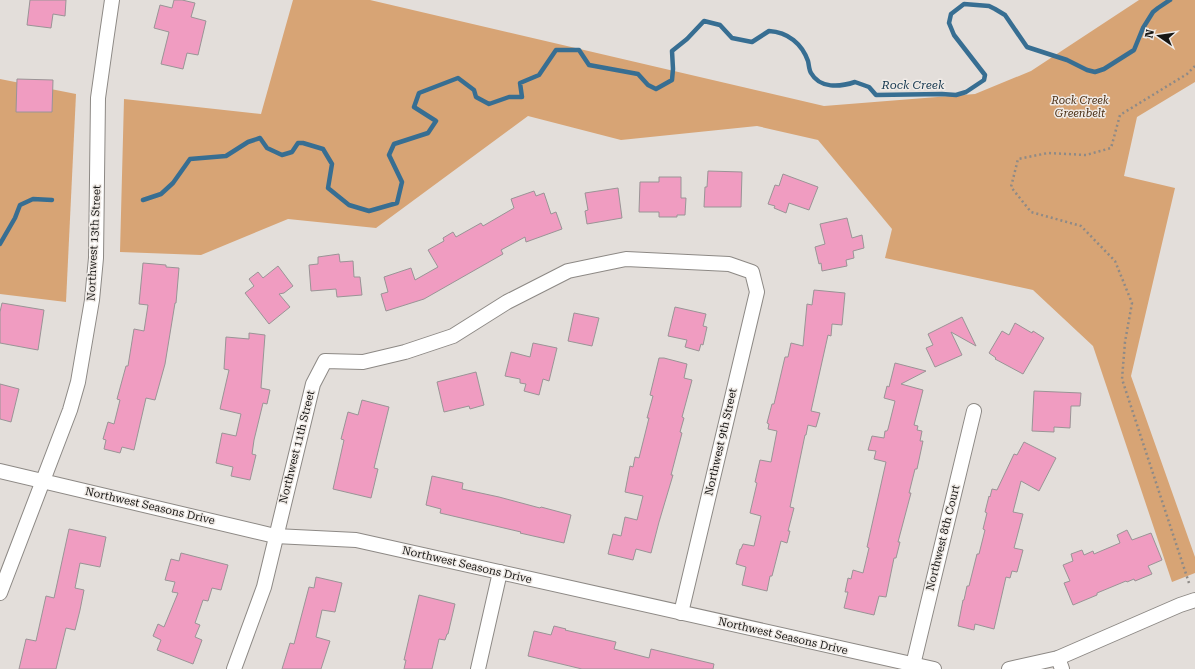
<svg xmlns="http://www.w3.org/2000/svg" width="1195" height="669" font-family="'Roboto Serif',serif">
<rect width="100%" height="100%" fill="#e3deda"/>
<g fill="#d7a475">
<path d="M293,0H370L824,106L975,94L1031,71L1139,0H1195V82L1137,117L1124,176L1175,188L1131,376L1195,557V573L1172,582L1093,346L1033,290L885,258L892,229L818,140L757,126L621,140L528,116L376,228L288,219L201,255L120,252L124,99L261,114Z"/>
<path d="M0,79L76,94L66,302L0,294Z"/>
</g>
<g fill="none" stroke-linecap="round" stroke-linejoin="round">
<g stroke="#376e92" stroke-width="4.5">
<path d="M143,200L161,194L173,183L190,159L226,156L248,142L260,138L267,148L282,155L292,152L298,143H303L323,149L332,164L328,188L349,205L369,211L397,203L402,182L389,155L394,144L428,133L436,121L414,107L419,93L458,78L474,90L476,97L489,104L509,97H522L520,83L539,75L556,50H579L589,65L638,74L648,85L656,89L672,80L673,69L672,51L687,39L704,21L720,25L732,38L752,42L769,31C788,32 802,44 808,61C809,65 809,70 811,73C820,89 840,87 855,82L869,87L876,95L942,94L956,95L966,92L984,80L985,75L954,35L949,23L951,14L964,4L989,6L995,9L1005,15L1027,47L1067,60L1087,70L1095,72L1104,69L1134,50L1143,28L1153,12L1158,8L1170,0"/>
<path d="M0,244L15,218L20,205L33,199L52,200"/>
</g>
</g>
<g fill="#f09cc1" stroke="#9a9496">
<path d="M30,0H66L65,16L53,14L51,28L27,25Z"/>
<path d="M174,0H182L195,3L191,17L206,21L198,55L187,53L183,69L161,64L169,32L154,28L160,5L172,8Z"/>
<path d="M17,79L53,80L52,112H16Z"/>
<path d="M708,171L742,172L741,207H704L705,187H707Z"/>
<path d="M783,174L818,187L809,210L789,203L786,213L774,208L775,206L768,204L775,185L779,186Z"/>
<path d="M659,177H681V198H686L685,215H677V217H659V212H639L640,182H659Z"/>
<path d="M618,188L622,218L587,224L585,211L588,210L585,193Z"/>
<path d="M534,191L536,196L544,193L551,214L556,212L562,229L526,242L525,237L501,250L503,254L424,299L386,311L381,294L388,292L384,277L411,268L415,280L438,267L428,250L444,241L443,238L453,232L456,237L481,223L483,226L514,208L511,199Z"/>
<path d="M847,218L852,238L862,235L864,248L853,251L854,258L846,260L847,266L822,271L821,263L819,264L815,247L825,244L820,224Z"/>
<path d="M339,254L340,262L353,261L354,277H360L362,295L337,297L336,289L311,291L309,265L318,264V257Z"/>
<path d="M143,263L166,265V267L179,268L176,303H175L165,364L155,400L146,398L134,450L122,447L120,453L104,449L106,440L103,439L108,422L114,424L120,400L117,399L126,366H128L134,329L144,331L148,305L139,304Z"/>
<path d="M278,266L293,286L284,293L279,294L290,307L269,324L245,293L254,286L249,279L258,272L263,278Z"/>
<path d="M814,290L845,293L842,325L832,324L831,336L828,335L811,411L820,413L816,427L808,425L806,435H805L790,507L794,508L788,531H790L787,543L781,541L772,576H770L767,591L742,585L746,567L736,564L740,549H741L743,544L754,546L761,516L750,513L757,483L755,482L760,460L771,462L777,431L768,429L769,424L767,423L772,404H774L785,357H788L791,343L803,346L807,304L812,305Z"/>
<path d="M2,303L44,310L38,350L0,343V312Z"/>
<path d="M675,307L706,314L703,326L707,327L703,345L701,344L699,351L685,347L687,340L668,336Z"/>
<path d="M574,313L599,318L592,346L568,341Z"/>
<path d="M962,317L976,346L951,332L962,355L935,367L926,348L933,345L928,334Z"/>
<path d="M1015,323L1032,333L1033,331L1044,338L1023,374L995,359L996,358L989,353L1002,331L1009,335Z"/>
<path d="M249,333L265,335L261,388L270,390L267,404L263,403L254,440L252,454L256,455L250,480L231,476L233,467L216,463L222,433L236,436L241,414L220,409L229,370L224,369L226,337L249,339Z"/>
<path d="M533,343L557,348L549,381L543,379L539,395L524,391L526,384L520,383V379L505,376L511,352L530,357Z"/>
<path d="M659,358H664L687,364L684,378L692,380L682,417L684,418L680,432L682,433L671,475H673L659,522L651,553L636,549L633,560L608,554L613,534L621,536L625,517L637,520L643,496L625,492L630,466L633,467L635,457L639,458L649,418H647L653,396L650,395Z"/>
<path d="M895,363L926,371L901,384L923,390L914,425L918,426L917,430L922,431L920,441H923L917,469H915L909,493H911L898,542H900L896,558H894L886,597L879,596L874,615L844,608L848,592H845L848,578L851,579L853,570L863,573L869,548L867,547L886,462L874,459L876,451L868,450L872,436L884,438L885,431H887L888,429L895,401L884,398L887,386L889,387Z"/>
<path d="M476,372L484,405L470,409L469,406L444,412L437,382Z"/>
<path d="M0,384L19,389L11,422L0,419Z"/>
<path d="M1034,391L1081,393L1080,406H1071L1070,428L1054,427V432L1032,431Z"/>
<path d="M362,400L389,407L374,468L378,469L371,498L333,489L344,440L341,439L348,412L358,415Z"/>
<path d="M1024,442L1056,458L1039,491L1021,481L1013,512L1023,514L1014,548L1023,550L1017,572L1012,571L1010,578L1006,577L994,629L975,624L974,630L958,626L963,600H964L967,586H969L977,554H979L985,530L983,529L987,513L985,512L989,496L990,497L992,489L997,490L1014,454L1017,455Z"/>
<path d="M432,476L463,483L462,489L499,497L540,508L541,507L571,515L564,543L520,533L521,532L440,513L441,509L426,505Z"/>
<path d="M69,529L106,537L100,567L80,563L75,588L84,590L80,610L75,630L66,628L56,669H19L26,639L36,641L46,596L54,598Z"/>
<path d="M1127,530L1132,540L1151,533L1162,560L1148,566L1152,574L1135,581L1134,579L1127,582L1126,581L1097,593V595L1073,605L1064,583L1070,581L1063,565L1073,561L1071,554L1082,550L1084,555L1093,551L1094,554L1120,543L1117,535Z"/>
<path d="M181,553L228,565L221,590L212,588L208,601L203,600L195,623L200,625L195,637L202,640L193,664L157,650L161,640L153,636L158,624L164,627L178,593L172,592L175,582L165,580L171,559L179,561Z"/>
<path d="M316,577L342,583L335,612L322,610L316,637L330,641L321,669H282L290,643L294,644L309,587L314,588Z"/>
<path d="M419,595L455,604L448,634H447L445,640L439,639L432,669H404L406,660H404Z"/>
<path d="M554,626L566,629L565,630L616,642L614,649L649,658L651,649L714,664L713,669H582L528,656L534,631L551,635Z"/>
</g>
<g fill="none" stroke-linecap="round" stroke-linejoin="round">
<defs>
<g id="street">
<path d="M0,471L275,536L356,540L934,669"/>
<path d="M0,593L70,410L78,382L92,300L96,258L98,98L106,41L112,0"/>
<path d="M1058,658L1062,669"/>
<path d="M913,665L974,411"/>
<path d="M234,669L264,587L313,384L325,361L363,362L405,352L453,336L507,302L568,271L626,259L729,264L752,272L757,292L681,613"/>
<path d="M478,669L500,572"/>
<path d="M1009,669L1058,658L1180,605L1195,600"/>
</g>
</defs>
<use href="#street" stroke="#8d8985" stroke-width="16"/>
<path stroke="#8e8a87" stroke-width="2.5" stroke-dasharray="2 3" stroke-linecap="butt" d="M1189,583L1122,379L1125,342L1132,303L1115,261L1081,226L1031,212L1011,187L1018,159L1048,153L1086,155L1111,148L1120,115L1187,74L1195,66"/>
<use href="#street" stroke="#fff" stroke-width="14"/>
</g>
<g text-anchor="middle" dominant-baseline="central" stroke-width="3" stroke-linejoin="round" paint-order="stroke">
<g font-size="11" font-style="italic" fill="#4b3016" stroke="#f0ebe7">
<text x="1080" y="100">Rock Creek<tspan x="1080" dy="13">Greenbelt</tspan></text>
</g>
<g font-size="11" fill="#161513" stroke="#f0ebe7">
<text transform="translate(94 243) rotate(-87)">Northwest 13th Street</text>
<text transform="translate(721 442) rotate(-77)">Northwest 9th Street</text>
<text transform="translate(297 447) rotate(-76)">Northwest 11th Street</text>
<text transform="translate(150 506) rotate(13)">Northwest Seasons Drive</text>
<text transform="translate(943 538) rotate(-76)">Northwest 8th Court</text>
<text transform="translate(467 565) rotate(13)">Northwest Seasons Drive</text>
<text transform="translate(783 636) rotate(13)">Northwest Seasons Drive</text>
</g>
<g font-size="12" font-style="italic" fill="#183a51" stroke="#f0ebe7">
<text x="913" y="85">Rock Creek</text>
</g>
</g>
<g transform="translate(1159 36) rotate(283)" stroke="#f0ebe7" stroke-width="3" paint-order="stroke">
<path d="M0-3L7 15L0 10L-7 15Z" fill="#161513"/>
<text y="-6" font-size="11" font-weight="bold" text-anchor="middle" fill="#161513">N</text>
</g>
</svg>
